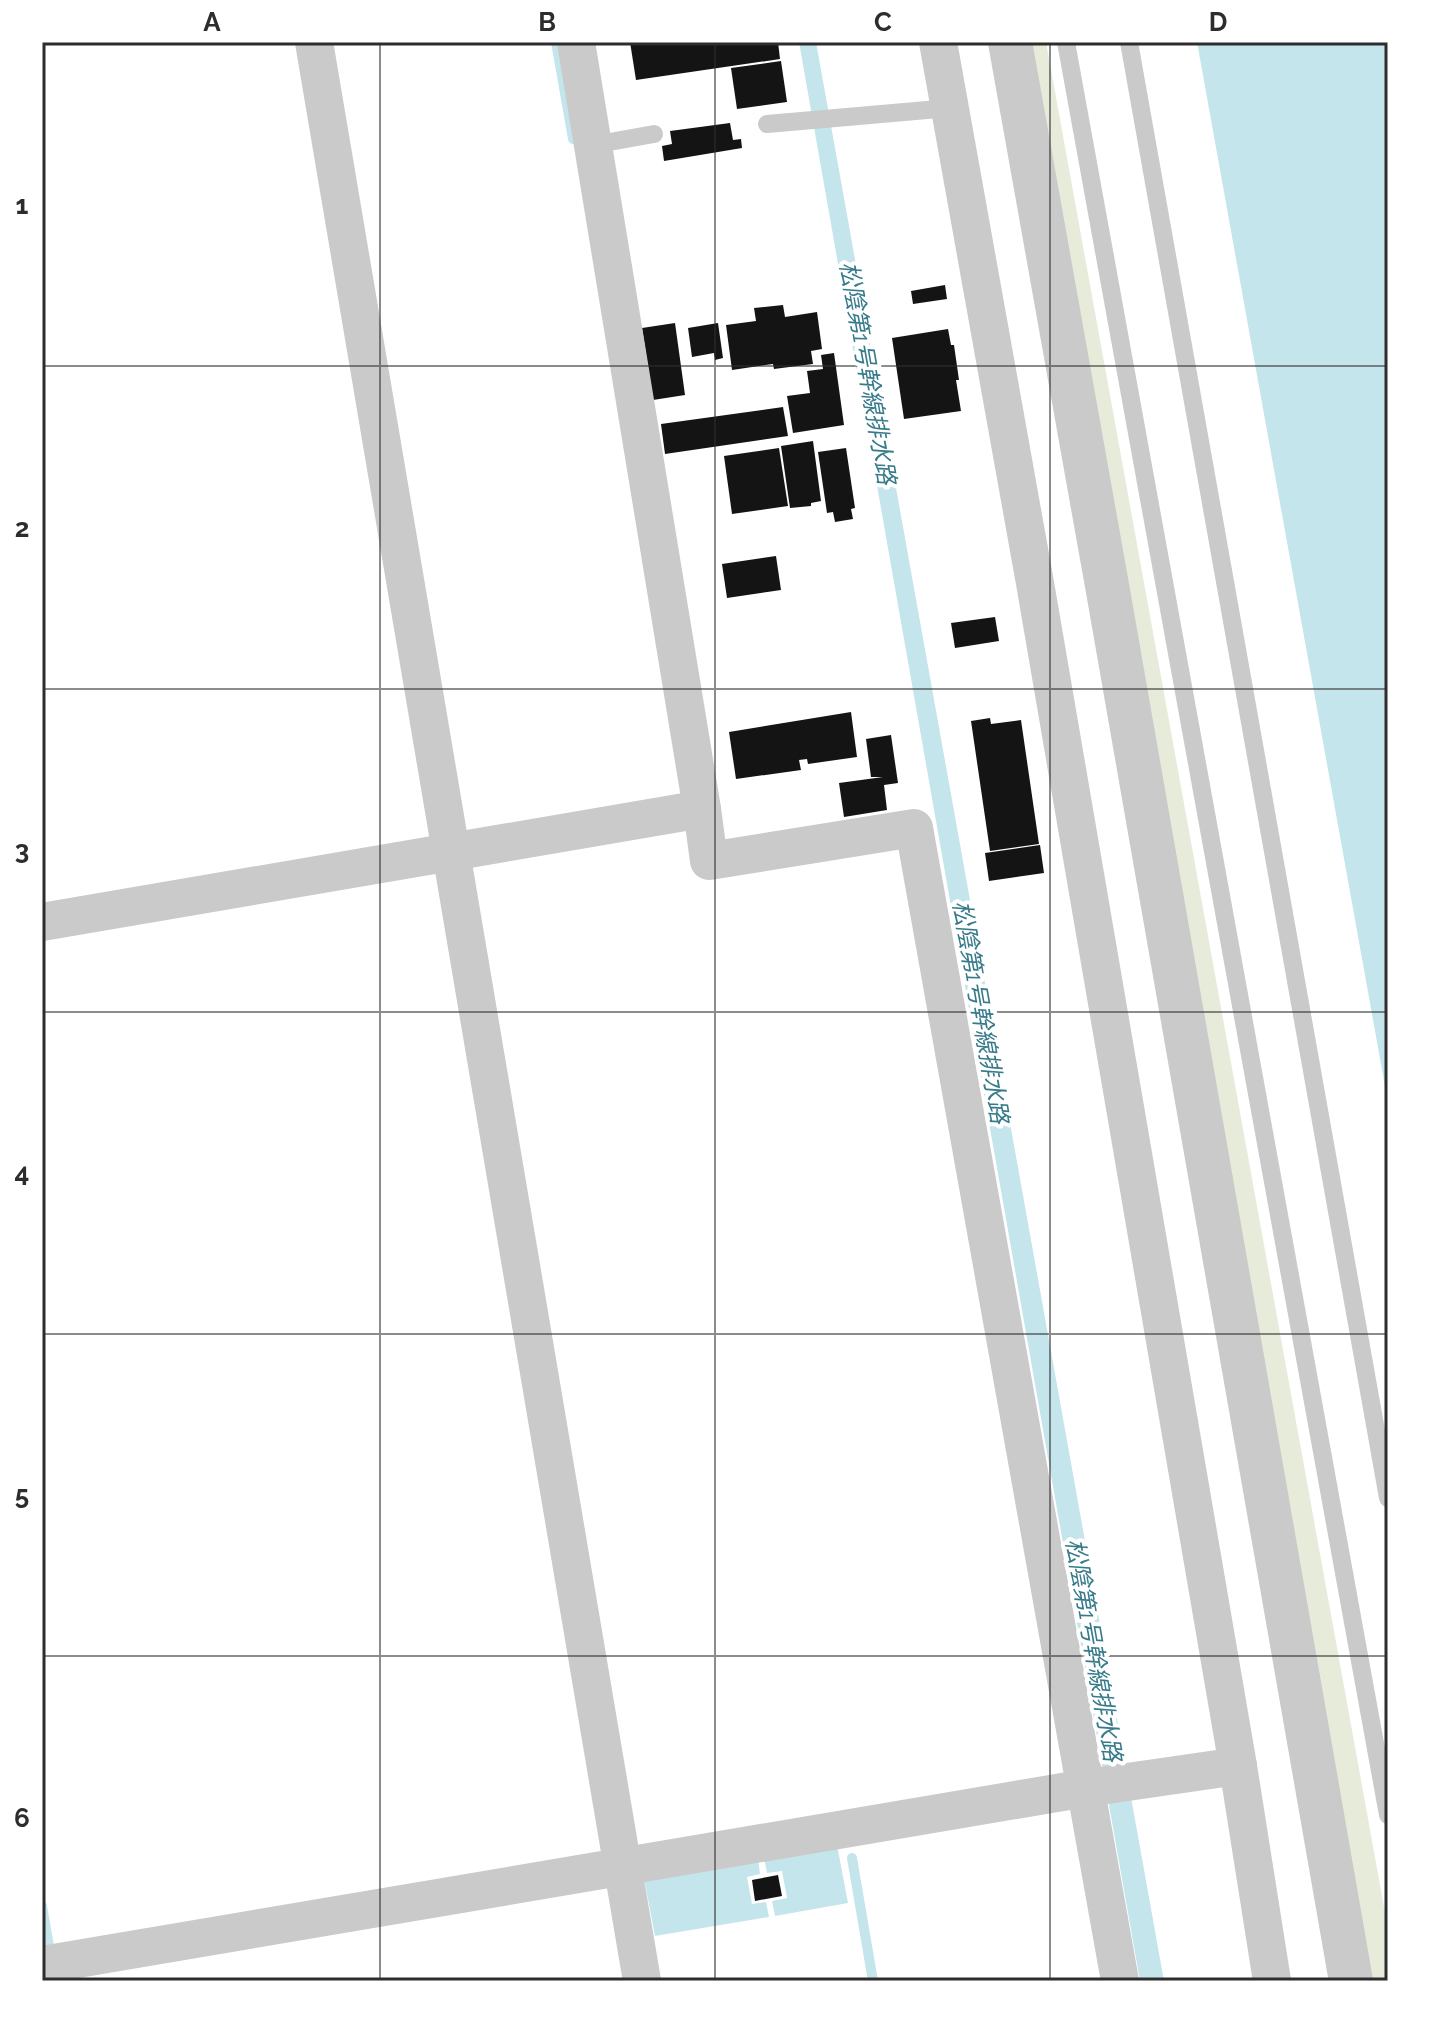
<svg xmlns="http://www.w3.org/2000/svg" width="1430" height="2023" font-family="Raleway,'Noto Sans JP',sans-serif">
<rect width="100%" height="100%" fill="#fff"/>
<path fill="#e7ebda" d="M1029,42H1046L1388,1929V1981H1371Z"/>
<g fill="#c5e5ec">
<path d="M799,42H816L1164,1981H1140Z"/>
<path d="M1197,42H1388V1103Z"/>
<path d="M837,1845L848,1903L775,1916L772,1901L787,1898L782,1871L767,1873L764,1857Z"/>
<path d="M758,1858L760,1874L747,1877L752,1904L766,1902L769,1917L655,1936L644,1878Z"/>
</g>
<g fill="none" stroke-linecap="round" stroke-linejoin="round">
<g stroke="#c5e5ec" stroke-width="10">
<path d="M556,42L573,139"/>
<path d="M852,1858L873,1981"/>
<path d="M42,1906L50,1952"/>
</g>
</g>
<g fill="#141414">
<path d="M630,42H778L780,59L636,80Z"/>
<path d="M781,61L787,102L737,109L731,68Z"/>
<path d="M730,123L733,140L741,139L742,148L664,161L662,146L672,144L670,131Z"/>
<path d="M945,285L947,299L913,304L911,291Z"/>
<path d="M783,305L785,317L817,312L822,349L811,351L813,364L774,369L773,364L732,370L726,325L756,321L754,308Z"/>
<path d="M675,323L685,395L653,400L642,328Z"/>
<path d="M718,323L723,358L715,360L714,353L692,357L688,328Z"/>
<path d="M948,329L951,345H954L959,380H956L961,411L904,419L892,338Z"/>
<path d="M834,353L844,425L793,433L787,396L810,393L807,371L823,369L821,355Z"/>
<path d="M783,407L788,436L665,454L661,424Z"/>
<path d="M813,441L821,501L811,503V506L790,508L781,446Z"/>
<path d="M779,448L788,506L732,514L724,456Z"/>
<path d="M846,448L855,508L851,509L853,519L835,522L833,512L827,513L818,452Z"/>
<path d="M776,556L781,590L727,598L722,564Z"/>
<path d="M995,617L999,641L955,648L951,623Z"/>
<path d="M851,712L857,757L808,764L807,759L799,760L801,770L736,779L729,732Z"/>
<path d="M990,718L991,724L1021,720L1039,844L990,851L971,721Z"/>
<path d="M891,735L898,783L884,785L887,810L844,817L839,783L883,777H871L866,739Z"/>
<path d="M1040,845L1044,873L989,881L985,853Z"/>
<path d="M778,1875L782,1896L755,1901L752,1880Z"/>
</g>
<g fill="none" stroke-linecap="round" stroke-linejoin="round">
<g stroke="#cacaca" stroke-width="18">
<path d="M1066,42L1388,1815"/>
<path d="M1129,42L1388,1498"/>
<path d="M767,124L950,108"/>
<path d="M593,145L654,134"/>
</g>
<g stroke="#cacaca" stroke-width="38">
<path d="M314,42L642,1981"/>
<path d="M938,42L1035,583L1238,1766L1272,1981"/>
<path d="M702,809L709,861L914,828L1120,1981"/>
<path d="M42,922L702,809L576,42"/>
<path d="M42,1965L1086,1788L1238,1766"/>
</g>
<path stroke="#cacaca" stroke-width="44" d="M1010,42L1108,591L1351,1981"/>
</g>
<path fill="none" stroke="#2d2d2d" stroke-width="2" stroke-opacity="0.55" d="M380,42V1981M715,42V1981M1050,42V1981M42,366H1388M42,689H1388M42,1012H1388M42,1334H1388M42,1656H1388"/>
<g text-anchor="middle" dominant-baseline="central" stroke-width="8" stroke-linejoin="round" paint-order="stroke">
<g font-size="24" font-style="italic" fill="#377b8a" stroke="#fff">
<text transform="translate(868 373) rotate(80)">松陰第1号幹線排水路</text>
<text transform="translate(981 1012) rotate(80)">松陰第1号幹線排水路</text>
<text transform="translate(1094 1650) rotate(80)">松陰第1号幹線排水路</text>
</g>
</g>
<rect width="1430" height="2023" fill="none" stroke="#ffffff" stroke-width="88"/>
<rect x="44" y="44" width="1342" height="1935" fill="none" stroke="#2d2d2d" stroke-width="3"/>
<g font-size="26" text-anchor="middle" font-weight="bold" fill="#2d2d2d">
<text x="212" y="31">A</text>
<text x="547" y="31">B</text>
<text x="883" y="31">C</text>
<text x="1218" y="31">D</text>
<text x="22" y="214">1</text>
<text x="22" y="537">2</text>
<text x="22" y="859">3</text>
<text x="22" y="1182">4</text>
<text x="22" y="1504">5</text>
<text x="22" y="1827">6</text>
</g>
</svg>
